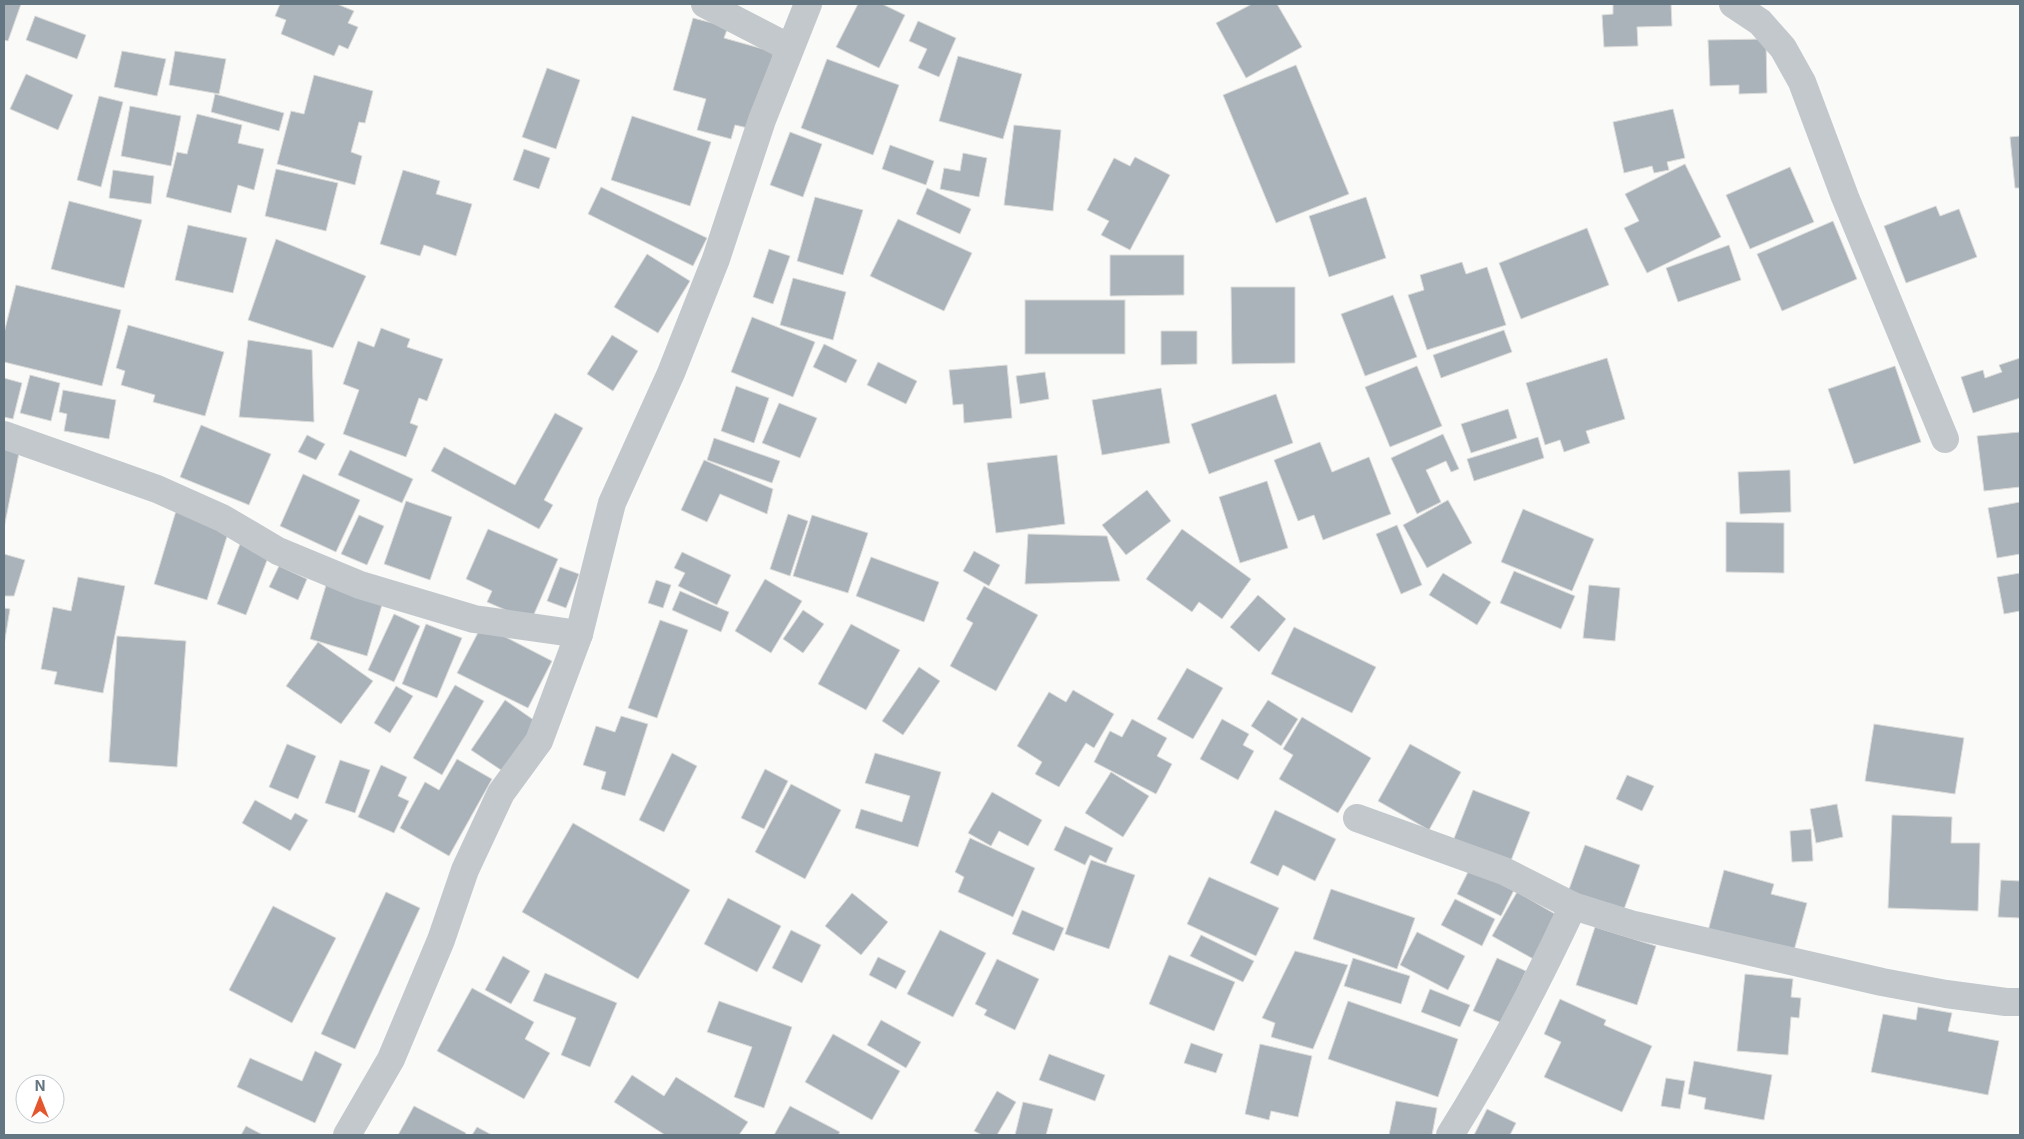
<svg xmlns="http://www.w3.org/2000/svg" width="2024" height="1139" font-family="Inter,sans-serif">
<rect width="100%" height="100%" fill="#fafaf8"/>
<g fill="#aab3b9" stroke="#dcdcda">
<path d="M4,4H21L8,41L4,40Z"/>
<path d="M280,4H337L354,11L348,23L358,27L348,49L339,45L334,56L281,34L286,20L275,16Z"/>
<path d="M858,4H882L905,15L879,68L836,47Z"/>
<path d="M1252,4H1277L1302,47L1246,78L1216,23Z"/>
<path d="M1613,4H1671L1672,26L1637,27L1638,46L1604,47L1602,15L1613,14Z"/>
<path d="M35,16L86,35L77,59L26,40Z"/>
<path d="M693,18L728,27L724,38L774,52L752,129L735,125L731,139L697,130L706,99L673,90Z"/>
<path d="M918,21L956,38L939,77L918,68L927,49L909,41Z"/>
<path d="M1766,39L1767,93L1739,94V85L1710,86L1708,40Z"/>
<path d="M122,51L166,59L157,96L114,87Z"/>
<path d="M175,51L226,59L219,94L169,85Z"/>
<path d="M958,56L1022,74L1003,139L939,121Z"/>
<path d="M827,59L899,85L873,155L801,128Z"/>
<path d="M1296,65L1349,194L1276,223L1223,95Z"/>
<path d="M547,68L580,80L556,149L522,137Z"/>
<path d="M26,74L73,95L58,130L10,109Z"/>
<path d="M314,75L373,91L365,123L359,122L351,152L362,156L355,185L277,164L291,111L304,114Z"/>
<path d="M215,94L284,113L279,131L211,112Z"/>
<path d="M99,96L123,102L101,187L77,180Z"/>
<path d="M130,106L181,116L171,166L121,156Z"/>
<path d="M1673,109L1685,158L1667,162L1669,170L1654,173L1652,166L1624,173L1613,122Z"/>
<path d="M197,114L242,125L238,143L264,149L254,190L238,185L231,213L166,197L177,152L187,154Z"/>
<path d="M632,116L711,142L690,206L611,180Z"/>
<path d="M1014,125L1061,130L1053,211L1004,205Z"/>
<path d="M790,132L822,144L803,197L770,185Z"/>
<path d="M2020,136V188H2015L2010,137Z"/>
<path d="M890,145L934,161L926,185L882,169Z"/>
<path d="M524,149L550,158L539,189L513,180Z"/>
<path d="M963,153L987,158L979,197L940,189L944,168L960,171Z"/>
<path d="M1135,157L1170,175L1130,250L1101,235L1109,221L1087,210L1114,158L1130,166Z"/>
<path d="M1685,164L1721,237L1647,273L1624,228L1639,221L1625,194Z"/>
<path d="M1790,167L1814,222L1750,249L1726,195Z"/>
<path d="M276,169L338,183L326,231L265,216Z"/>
<path d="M113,170L154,176L151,204L109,198Z"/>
<path d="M403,170L440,181L436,194L472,204L456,256L424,245L420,256L380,244Z"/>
<path d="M601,187L707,238L693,266L588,214Z"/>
<path d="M927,188L971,209L960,234L916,214Z"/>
<path d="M815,197L863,210L843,275L797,261Z"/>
<path d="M1366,197L1386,258L1329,277L1309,216Z"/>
<path d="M69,201L142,220L124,288L51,269Z"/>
<path d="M1936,206L1940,216L1959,209L1977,257L1906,283L1884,226Z"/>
<path d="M898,219L972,253L944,311L870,276Z"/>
<path d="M1833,221L1857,279L1782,311L1757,254Z"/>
<path d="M188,225L247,238L233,293L175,280Z"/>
<path d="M1587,228L1609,285L1521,319L1499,263Z"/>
<path d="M276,239L366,276L333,348L248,320Z"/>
<path d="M1729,245L1741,280L1678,302L1666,268Z"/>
<path d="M769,249L790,256L773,304L753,297Z"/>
<path d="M647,254L690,281L658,333L614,307Z"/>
<path d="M1110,255H1184V295L1110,296Z"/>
<path d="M1462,262L1466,274L1487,267L1506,325L1427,350L1408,295L1424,290L1420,275Z"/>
<path d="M793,278L846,292L833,340L780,325Z"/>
<path d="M16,285L121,310L102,386L4,362V333Z"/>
<path d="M1231,287H1295V363L1232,364Z"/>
<path d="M1393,295L1417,357L1365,376L1341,314Z"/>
<rect x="1025" y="300" width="100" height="54"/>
<path d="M752,317L815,342L793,397L731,372Z"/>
<path d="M128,325L224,352L205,416L153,402L155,395L121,385L125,371L116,368Z"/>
<path d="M381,328L410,339L407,347L443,359L427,401L419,398L410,423L418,426L406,457L343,434L359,390L343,384L358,341L374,347Z"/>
<path d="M1504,330L1512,352L1441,378L1433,355Z"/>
<path d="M1161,331H1197V364L1161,365Z"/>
<path d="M612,335L638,351L613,391L587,374Z"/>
<path d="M248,340L312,350L314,422L239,417Z"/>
<path d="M824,344L857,360L846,383L813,367Z"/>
<path d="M1607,358L1625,419L1586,431L1590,443L1564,452L1560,440L1545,445L1526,383Z"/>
<path d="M2020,358V398L1973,413L1961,377L1983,370L1985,378L2002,372L1999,365Z"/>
<path d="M878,362L917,381L906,404L867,385Z"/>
<path d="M1007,365L1012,418L964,423L963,404L953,405L949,370Z"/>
<path d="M1417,366L1442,426L1390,447L1365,387Z"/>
<path d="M1895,366L1921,442L1854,464L1828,389Z"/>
<path d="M1045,372L1049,399L1020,404L1016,376Z"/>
<path d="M30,375L60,383L51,421L20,413Z"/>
<path d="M4,378L22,383L13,419L4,417Z"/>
<path d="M736,386L769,398L754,443L721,431Z"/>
<path d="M1161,388L1170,443L1102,455L1092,400Z"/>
<path d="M63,390L116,400L109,439L64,431L67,414L59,412Z"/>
<path d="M1276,394L1293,443L1209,474L1191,424Z"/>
<path d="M779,403L817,418L800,458L762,443Z"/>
<path d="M1508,409L1517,438L1471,453L1461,424Z"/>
<path d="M555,413L583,428L544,500L553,505L539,529L431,471L444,447L515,485Z"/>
<path d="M201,425L271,454L249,505L180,477Z"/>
<path d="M2020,432V487L1984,491L1977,436Z"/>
<path d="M1443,434L1459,469L1451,472L1446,461L1426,470L1441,502L1417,514L1391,458Z"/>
<path d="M307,435L325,444L316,460L298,452Z"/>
<path d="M1538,437L1544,458L1474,481L1467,459Z"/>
<path d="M714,438L780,461L772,483L707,460Z"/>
<path d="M1320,442L1332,472L1369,457L1391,514L1323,540L1314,515L1298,521L1274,460Z"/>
<path d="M4,445L20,448L4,528Z"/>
<path d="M350,450L413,479L402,503L338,475Z"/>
<path d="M1057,455L1065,524L996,533L987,463Z"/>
<path d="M704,460L773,489L767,514L720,494L707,522L681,510Z"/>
<path d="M1790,470L1791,512L1740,514L1738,472Z"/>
<path d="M303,474L360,500L336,552L280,526Z"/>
<path d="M1267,481L1288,548L1240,563L1219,497Z"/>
<path d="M1147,490L1171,521L1126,555L1102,525Z"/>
<path d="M1448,500L1472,543L1427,568L1403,525Z"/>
<path d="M406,501L452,517L430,580L384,564Z"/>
<path d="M2020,502V554L1997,558L1988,508Z"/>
<path d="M1523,509L1594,539L1572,591L1501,562Z"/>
<path d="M176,511L230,527L207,600L154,584Z"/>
<path d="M788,514L808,521L790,576L770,569Z"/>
<path d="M359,515L384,526L367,565L341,554Z"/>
<path d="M812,515L868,533L848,593L793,576Z"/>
<path d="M1726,522L1784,523V573L1726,572Z"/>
<path d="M1397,525L1422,585L1401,594L1376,534Z"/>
<path d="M488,529L558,559L531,621L487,602L492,591L466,579Z"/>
<path d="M1182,529L1251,579L1222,619L1199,602L1192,612L1146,579Z"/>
<path d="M1028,534L1107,536L1120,581L1025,584Z"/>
<path d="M240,544L269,555L246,615L217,604Z"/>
<path d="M974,551L1000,565L989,586L963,571Z"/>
<path d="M682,552L731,575L717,605L678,586L685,573L674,568Z"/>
<path d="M4,554L25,560L14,596H4Z"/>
<path d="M871,557L939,582L924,622L856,596Z"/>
<path d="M279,566L307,579L298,600L269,587Z"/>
<path d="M560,567L579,574L566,608L547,601Z"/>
<path d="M1514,571L1575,596L1561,629L1500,603Z"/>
<path d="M1443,573L1491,602L1477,625L1429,595Z"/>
<path d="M2020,573V611L2004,614L1997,577Z"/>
<path d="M78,577L125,586L103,693L54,684L57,672L41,669L53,607L71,611Z"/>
<path d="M765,579L802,601L771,653L735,631Z"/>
<path d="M656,580L671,585L663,608L648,603Z"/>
<path d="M327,582L384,598L367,656L310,639Z"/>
<path d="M1589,585L1620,588L1615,641L1583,638Z"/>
<path d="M984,586L1038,615L996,691L950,666L973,623L966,619Z"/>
<path d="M680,591L729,612L721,632L672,610Z"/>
<path d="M1258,595L1286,619L1259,652L1230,627Z"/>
<path d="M4,608L10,609L4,645Z"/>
<path d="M803,610L824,624L803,653L783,639Z"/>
<path d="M394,614L420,626L394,682L368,670Z"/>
<path d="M660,620L688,630L657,718L628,708Z"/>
<path d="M426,624L462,638L437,698L402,684Z"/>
<path d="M851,624L900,650L866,710L818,684Z"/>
<path d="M482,625L552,661L528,708L457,673Z"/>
<path d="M1294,627L1376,667L1352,713L1271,674Z"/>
<path d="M117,636L186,641L177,767L109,762Z"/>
<path d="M318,642L373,681L341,724L286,686Z"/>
<path d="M919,667L940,681L903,735L882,721Z"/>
<path d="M1187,668L1223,688L1193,739L1157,719Z"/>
<path d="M455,685L484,701L442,775L413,758Z"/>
<path d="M396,686L413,696L390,733L374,723Z"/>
<path d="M1073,690L1114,714L1094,748L1086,743L1059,787L1035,774L1042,762L1017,746L1049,692L1066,702Z"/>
<path d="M505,700L538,723L504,772L471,750Z"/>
<path d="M1268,700L1298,719L1281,746L1251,726Z"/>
<path d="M621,716L648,724L625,796L601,789L606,772L583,765L596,726L615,732Z"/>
<path d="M1302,717L1371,758L1338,813L1279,779L1293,755L1283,749Z"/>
<path d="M1132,719L1167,738L1157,756L1172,764L1156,794L1094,762L1110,731L1122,737Z"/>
<path d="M1222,719L1249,734L1243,745L1254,751L1238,780L1200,759Z"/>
<path d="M1874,724L1964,738L1955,794L1865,781Z"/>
<path d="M287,744L316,756L298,799L269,787Z"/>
<path d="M1410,744L1461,772L1429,830L1378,801Z"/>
<path d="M672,753L697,766L664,832L639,820Z"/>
<path d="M875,753L941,772L918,847L855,828L861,809L902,822L910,796L865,783Z"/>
<path d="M457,759L492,779L449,856L400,828L425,782L439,790Z"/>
<path d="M340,760L370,770L355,813L325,803Z"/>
<path d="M381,765L407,777L398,796L409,801L394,833L358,817Z"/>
<path d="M765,769L788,781L764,829L741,818Z"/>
<path d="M1111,772L1149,796L1123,837L1085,813Z"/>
<path d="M1627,775L1654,786L1642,811L1616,799Z"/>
<path d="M791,784L841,810L805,879L755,852Z"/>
<path d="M1473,790L1530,812L1510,863L1453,841Z"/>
<path d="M992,792L1042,820L1028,846L999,831L991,846L968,833Z"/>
<path d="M255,800L291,820L295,813L308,820L290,851L242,823Z"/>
<path d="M1837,804L1843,837L1816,843L1810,809Z"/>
<path d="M1275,810L1336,839L1315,881L1283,865L1278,876L1250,863Z"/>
<path d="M1892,815L1952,817L1951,843H1980L1978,911L1888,908Z"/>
<path d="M573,823L690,890L638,979L522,912Z"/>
<path d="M1065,826L1113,848L1106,863L1090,855L1085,865L1054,850Z"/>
<path d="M1811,829L1813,861L1792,862L1790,831Z"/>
<path d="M970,838L1035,868L1013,917L958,892L964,877L955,872Z"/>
<path d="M1585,845L1640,865L1623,912L1568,892Z"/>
<path d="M1091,860L1135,875L1109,949L1065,934Z"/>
<path d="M1474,860L1518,882L1501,916L1457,894Z"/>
<path d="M1724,870L1774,884L1771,894L1807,903L1793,954L1708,931Z"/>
<path d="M1209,877L1279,908L1256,956L1187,924Z"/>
<path d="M2001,880L2020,881V918L1998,917Z"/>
<path d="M1331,889L1415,918L1397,969L1313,939Z"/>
<path d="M386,892L420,908L355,1049L321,1034Z"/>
<path d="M1517,892L1562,918L1537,961L1492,936Z"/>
<path d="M852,893L888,922L861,955L825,926Z"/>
<path d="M728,898L781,926L757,972L704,944Z"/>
<path d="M1455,899L1495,919L1482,946L1441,925Z"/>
<path d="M273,906L336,938L292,1023L229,990Z"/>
<path d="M1022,910L1064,928L1054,951L1012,934Z"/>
<path d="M1595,927L1656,946L1637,1005L1576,985Z"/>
<path d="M791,930L821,945L802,983L772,968Z"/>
<path d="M940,930L986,953L953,1017L907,994Z"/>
<path d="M1417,932L1465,956L1448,990L1400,965Z"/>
<path d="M1201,935L1254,961L1243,982L1190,956Z"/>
<path d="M1295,951L1348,965L1313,1049L1271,1037L1275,1023L1262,1018Z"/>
<path d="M1169,955L1235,982L1214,1031L1149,1004Z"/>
<path d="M503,956L530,971L511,1004L485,990Z"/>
<path d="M878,957L906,971L896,989L869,975Z"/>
<path d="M1353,958L1410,976L1401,1004L1344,986Z"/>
<path d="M1497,958L1526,971L1502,1023L1473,1011Z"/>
<path d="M997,959L1039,979L1015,1030L984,1015L987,1010L975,1004Z"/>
<path d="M545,973L617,1003L590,1067L561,1055L576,1018L533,1001Z"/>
<path d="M1745,974L1793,979L1791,997L1801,998L1799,1018L1791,1017L1788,1055L1737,1051Z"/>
<path d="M472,988L534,1022L525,1039L550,1053L524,1099L437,1051Z"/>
<path d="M1430,989L1470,1005L1460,1027L1421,1012Z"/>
<path d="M1560,999L1606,1020L1604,1025L1652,1046L1622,1112L1544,1077L1561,1042L1544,1034Z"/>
<path d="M719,1001L792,1027L764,1108L734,1097L752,1047L707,1032Z"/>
<path d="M1348,1001L1458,1039L1438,1097L1328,1059Z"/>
<path d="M1918,1007L1952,1013L1948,1031L1999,1041L1988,1095L1871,1072L1883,1014L1916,1020Z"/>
<path d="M881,1020L921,1042L906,1068L867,1045Z"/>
<path d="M833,1034L900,1071L872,1120L805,1082Z"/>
<path d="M1191,1043L1223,1054L1216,1073L1184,1063Z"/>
<path d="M1260,1044L1312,1056L1298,1117L1271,1111L1269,1120L1245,1114Z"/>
<path d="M315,1051L342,1064L315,1123L237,1087L250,1058L302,1081Z"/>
<path d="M1049,1054L1105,1075L1095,1101L1039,1080Z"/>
<path d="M1694,1061L1772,1075L1764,1120L1704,1109L1706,1098L1688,1094Z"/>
<path d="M632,1075L664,1096L676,1077L748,1122L739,1135H665L614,1102Z"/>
<path d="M1666,1078L1685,1081L1680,1109L1661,1106Z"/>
<path d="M997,1091L1016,1102L997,1135H982L974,1131Z"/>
<path d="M1396,1101L1437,1108L1432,1135H1389Z"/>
<path d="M1023,1102L1053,1109L1046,1135H1015Z"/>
<path d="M414,1106L466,1133L465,1135H398Z"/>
<path d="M790,1106L840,1132L838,1135H774Z"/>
<path d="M1487,1109L1516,1123L1510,1135H1474Z"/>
<path d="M246,1126L263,1135H241Z"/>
<path d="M477,1127L492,1135H472Z"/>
</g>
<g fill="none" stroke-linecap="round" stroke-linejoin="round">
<g stroke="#c3c8cc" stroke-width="28">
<path d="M705,4L790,48"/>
<path d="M1733,4L1760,22L1783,48L1802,82L1845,197L1945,439"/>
<path d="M4,435L157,489L222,518L278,551L360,585L474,619L579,634"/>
<path d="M1357,818L1504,871L1573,906L1634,925L1882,982L1946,994L2006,1002H2020"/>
<path d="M347,1135L391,1059L441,940L465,870L501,793L539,741L579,634L612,503L671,373L716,259L762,120L808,4"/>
<path d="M1450,1135C1496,1062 1536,985 1573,906"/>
</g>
</g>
<rect width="2024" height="1139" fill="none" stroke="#657683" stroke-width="10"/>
<g transform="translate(40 1099)"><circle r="24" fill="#ffffff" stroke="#c1c8cd"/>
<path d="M0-4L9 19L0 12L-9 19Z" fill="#e4572e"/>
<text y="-8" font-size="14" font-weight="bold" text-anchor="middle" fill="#657683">N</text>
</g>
</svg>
